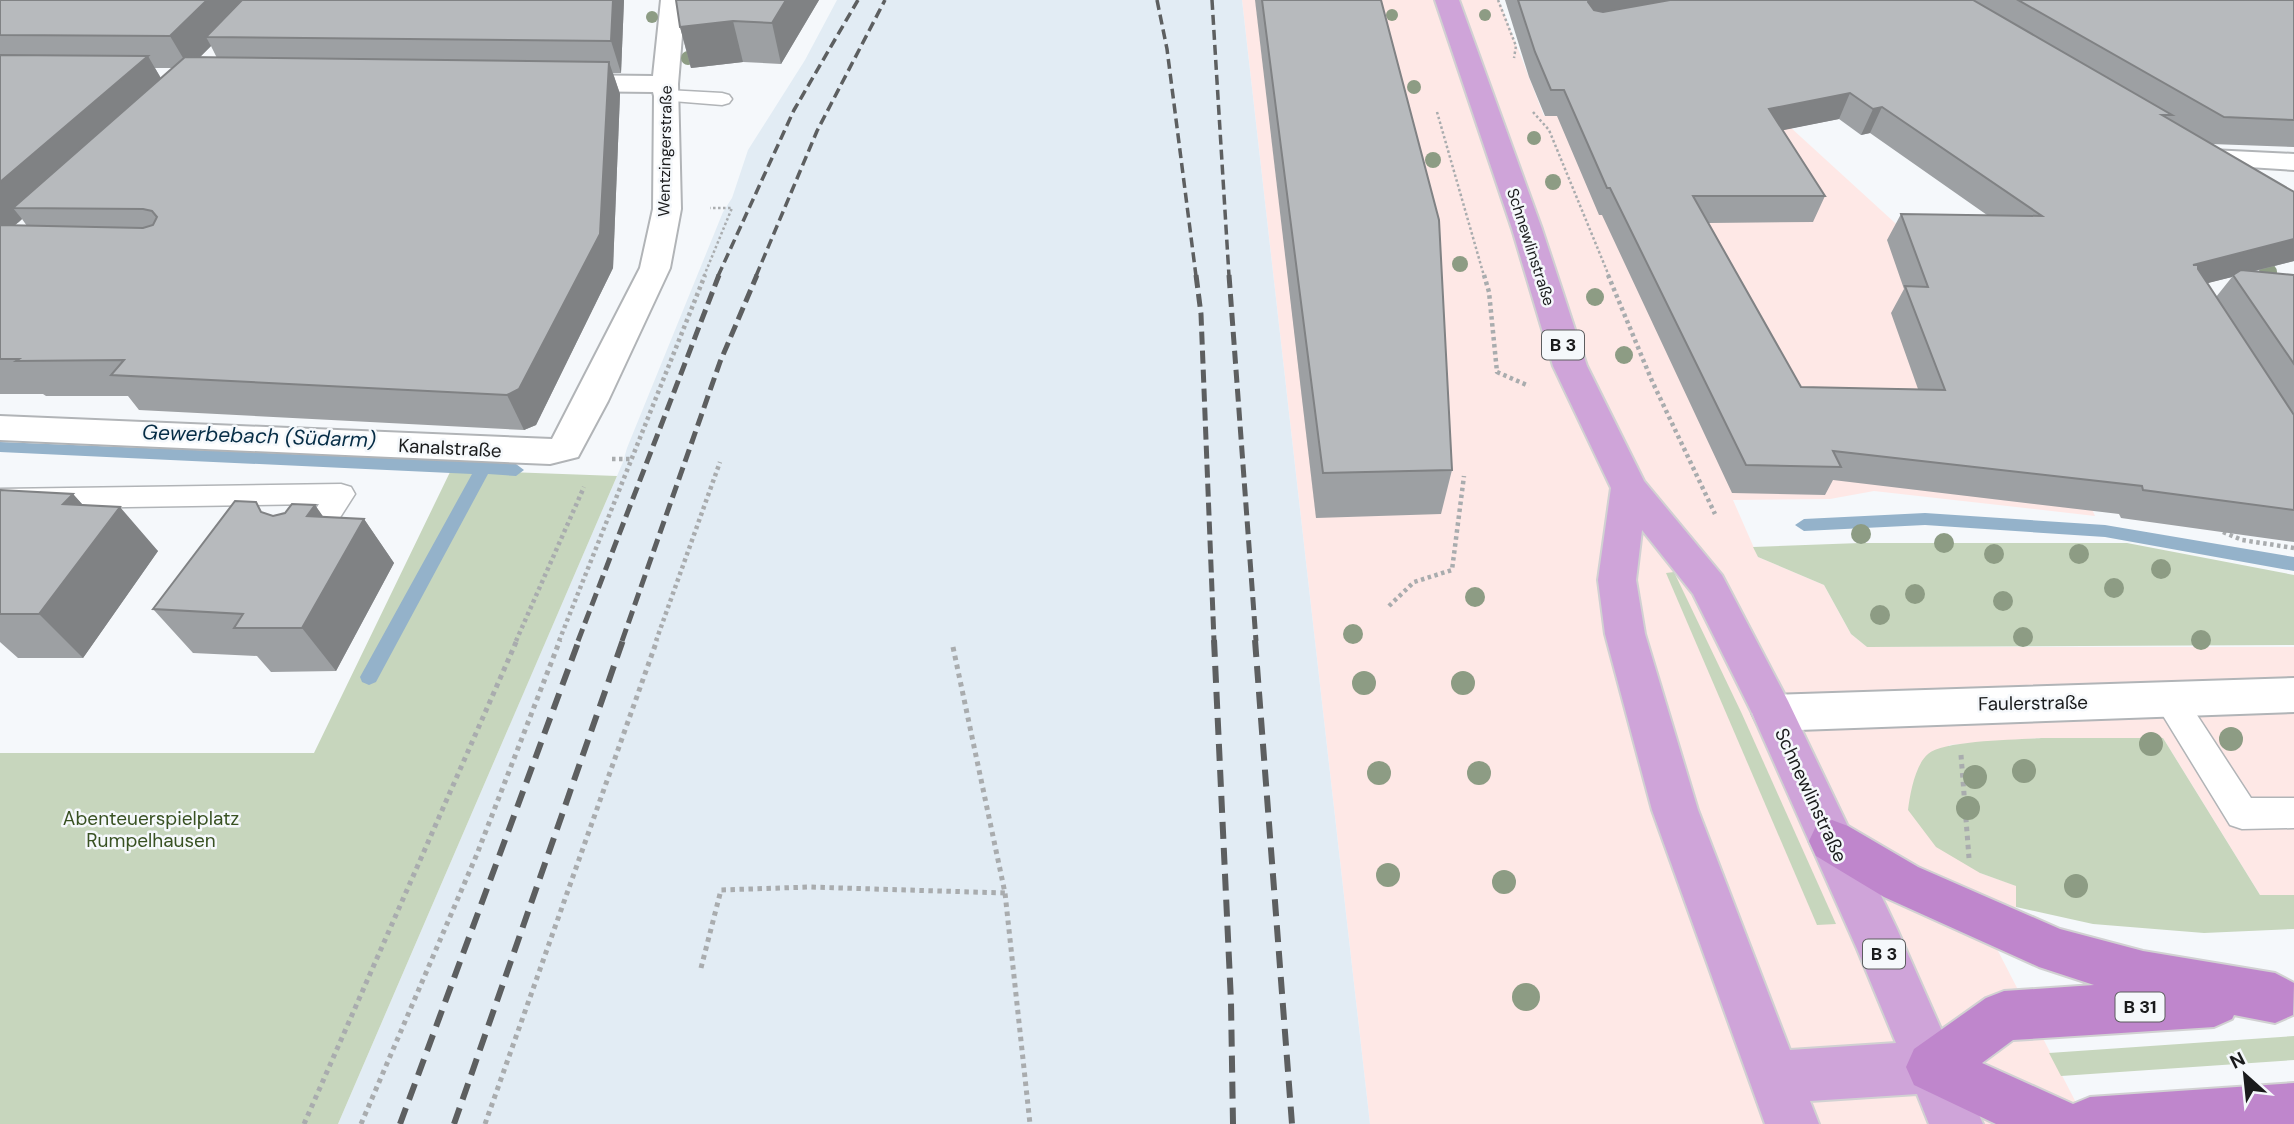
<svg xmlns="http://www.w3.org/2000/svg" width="2294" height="1124" font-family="'DM Sans',sans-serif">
<rect width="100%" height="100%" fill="#f5f8fb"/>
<path fill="#fee8e6" d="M1242,0H1499L1544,116L1685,113L1778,116L1906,233L1972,234L2095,516L1874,491L1830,499L1733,500L1758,557L1824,585L1851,634L1867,647H2294V895H2260L2163,738H2041L1949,745L1980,873L2017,886L2016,907L1996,947L2087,1124H1370Z"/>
<path fill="#e2ecf4" d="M837,0H1242L1370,1124H338L623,462L627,448L723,212L732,198L748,150L805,60Z"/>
<g fill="#c7d6bd">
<path d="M451,470L617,476L338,1124H0V753H314Z"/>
<path d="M1860,543H2127L2294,575V645L1867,647L1851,634L1824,585L1758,557L1753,547Z"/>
<path d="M1674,572L1742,714L1836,924L1817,925L1666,573Z"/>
<path d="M2041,738H2163L2260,895H2294V929L2204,933L2093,924L2016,907V886L1980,873L1936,847L1908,810C1910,794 1915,765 1928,754C1943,740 2018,740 2041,738Z"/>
<path d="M2294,1036V1060L2061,1076L2049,1053Z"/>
</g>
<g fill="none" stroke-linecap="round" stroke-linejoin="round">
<g fill="#94b2ca" fill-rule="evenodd">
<path d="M0,442L483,462L516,464L524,470L516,476L488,474L376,682L369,685L362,682L360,677L472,474L0,452Z"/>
<path d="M1925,513L2105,525L2294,557V571L2105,537L1925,525L1804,531L1795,525L1804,519Z"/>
</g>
<defs>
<g id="service">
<path d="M667,90L722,93L729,95L732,99L729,103L722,105L660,100L657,96L660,92Z"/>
<path d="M341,484L351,487L355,494L316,555L306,558L296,555L291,547L319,504L0,509V489Z"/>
<path d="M2170,688L2182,692L2251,798H2294V828L2242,829L2230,825L2154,701L2158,692Z"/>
</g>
<g id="minor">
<path d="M661,0H685L678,84L681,209L670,268L608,401L578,457L550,464L0,440V416L552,439L640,268L653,209L654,96L653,92L565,91L556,88L552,83L556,78L565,75L653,76Z"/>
<path d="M2211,150L2294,154V170L2201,164L2197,158L2201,152Z"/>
<path d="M2294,678V712L1773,731L1758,725L1752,713L1758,701L1773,695Z"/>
</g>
<path id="primary" d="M1435,0H1459L1542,229L1587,366L1644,481L1722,575L1788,701L1897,929L1983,1124H1929L1917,1094L1810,1101L1819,1124H1765L1652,810L1605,634L1598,580L1611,488L1553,366L1512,229ZM1642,530L1693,594L1752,713L1857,949L1896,1043L1790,1050L1698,810L1645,634L1636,580Z"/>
<path id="trunk" d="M1832,820L1848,826L1918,867L2060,929L2143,951L2275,973L2294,983L2293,1015L2275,1023L2234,1015L2232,1019L2214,1027L2013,1040L1982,1063L2073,1104L2090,1097L2294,1083V1124H1996L1914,1085L1906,1067L1914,1049L1986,998L2004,991L2094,985L2039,967L1884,897L1816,856L1809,841L1816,826Z"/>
</defs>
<use href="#service" stroke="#b1b4b7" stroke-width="3"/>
<use href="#minor" stroke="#b1b4b7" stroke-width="4"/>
<use href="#primary" stroke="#d1d1d2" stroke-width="4"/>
<use href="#trunk" stroke="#d1d1d2" stroke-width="4"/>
<g stroke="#a9acae" stroke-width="2.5" stroke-dasharray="2.5 2.5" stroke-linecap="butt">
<path d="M1498,0L1516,46L1514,58"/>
<path d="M1437,112L1484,276"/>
<path d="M1533,112L1549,130L1609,276"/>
<path d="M704,276L732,208H710"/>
</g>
<g stroke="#a9acae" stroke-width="4.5" stroke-dasharray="3.5 3.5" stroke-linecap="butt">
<path d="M1484,275L1489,292L1497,372L1529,386"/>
<path d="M1608,275L1652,381L1715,514"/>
<path d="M612,459H632"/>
<path d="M2223,532L2242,540L2294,548"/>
<path d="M1389,606L1414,582L1452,570L1464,476"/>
<path d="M516,641L584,487"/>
<path d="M559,641L705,275"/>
<path d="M656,641L720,462"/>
</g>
<g stroke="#a9acae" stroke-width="5" stroke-dasharray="4.5 4.5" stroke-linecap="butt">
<path d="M953,647L1005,893L1030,1124"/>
<path d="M1961,755L1969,858"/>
<path d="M701,968L721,890L809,887L1005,893"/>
<path d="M304,1124L517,640"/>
<path d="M361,1124L477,854L560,640"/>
<path d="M485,1124L657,640"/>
</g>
<use href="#service" fill="#fff" fill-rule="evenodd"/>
<use href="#minor" fill="#fff" fill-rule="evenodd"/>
<use href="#primary" fill="#cfa4d9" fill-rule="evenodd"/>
<use href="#trunk" fill="#bf86cc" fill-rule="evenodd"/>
<g stroke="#5d5f60" stroke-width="3.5" stroke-dasharray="10 5" stroke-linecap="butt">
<path d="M1157,0L1167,49L1196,276"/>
<path d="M1212,0L1229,276"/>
<path d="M718,276L794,110L858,0"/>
<path d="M756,276L817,131L885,0"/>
</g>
<g stroke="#5d5f60" stroke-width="5" stroke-dasharray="13 6" stroke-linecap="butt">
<path d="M1196,275L1201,314L1214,641"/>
<path d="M1229,275L1256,641"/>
<path d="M578,641L719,275"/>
<path d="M622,641L720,362L757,275"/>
</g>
<g stroke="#5d5f60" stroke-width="6" stroke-dasharray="17 9" stroke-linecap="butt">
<path d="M1214,640L1231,1002L1233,1124"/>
<path d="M1255,640L1292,1124"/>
<path d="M400,1124L579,640"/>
<path d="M454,1124L623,640"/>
</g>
</g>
<g fill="#8d9c84">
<circle cx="1392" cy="15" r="6"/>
<circle cx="1485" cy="15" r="6"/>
<circle cx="652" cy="17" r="6"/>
<circle cx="688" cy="58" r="7"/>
<circle cx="1414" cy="87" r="7"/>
<circle cx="1534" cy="138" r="7"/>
<circle cx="1433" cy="160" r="8"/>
<circle cx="1553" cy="182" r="8"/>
<circle cx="1460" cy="264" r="8"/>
<circle cx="2268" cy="272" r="9"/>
<circle cx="1595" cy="297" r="9"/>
<circle cx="1624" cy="355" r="9"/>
<circle cx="1861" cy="534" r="10"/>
<circle cx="1944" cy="543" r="10"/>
<circle cx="1994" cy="554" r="10"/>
<circle cx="2079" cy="554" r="10"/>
<circle cx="2161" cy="569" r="10"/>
<circle cx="2114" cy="588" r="10"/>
<circle cx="1915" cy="594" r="10"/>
<circle cx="1475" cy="597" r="10"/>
<circle cx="2003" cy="601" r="10"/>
<circle cx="1880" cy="615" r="10"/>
<circle cx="1353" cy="634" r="10"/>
<circle cx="2023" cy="637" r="10"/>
<circle cx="2201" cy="640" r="10"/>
<circle cx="1364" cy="683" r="12"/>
<circle cx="1463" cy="683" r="12"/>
<circle cx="2231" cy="739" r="12"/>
<circle cx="2151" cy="744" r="12"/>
<circle cx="2024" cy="771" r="12"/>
<circle cx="1379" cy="773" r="12"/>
<circle cx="1479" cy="773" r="12"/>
<circle cx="1975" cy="777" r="12"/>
<circle cx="1968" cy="808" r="12"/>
<circle cx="1388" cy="875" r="12"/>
<circle cx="1504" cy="882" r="12"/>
<circle cx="2076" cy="886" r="12"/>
<circle cx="1526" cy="997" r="14"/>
</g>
<g fill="#9da0a3" fill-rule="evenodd">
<path d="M0,0H624L621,73H613L620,94L613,268L536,425L524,430L139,410L128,396H46L43,394H0ZM211,46L217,58L200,57ZM155,68H173L161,78ZM22,219L27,226L15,225L19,222Z"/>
<path d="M676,0H819L781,64L743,62L691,68L680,27Z"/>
<path d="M1255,0H1381L1452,470L1441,514L1316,518Z"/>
<path d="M1505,0H2294V147L2211,144L2294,192V261L2255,271L2294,275V542L2121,518L2119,514L1833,480L1825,495L1732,493L1602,215H1599L1557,116H1545L1529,77ZM1839,119L1861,135L1870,133L1987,215L1901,214L1887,240L1904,289L1891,313L1918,389L1801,387L1708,223L1813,222L1825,196L1782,130ZM2232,277L2216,297L2207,283Z"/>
<path d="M0,490L73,494L83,505L158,551L83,658H18L0,642Z"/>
<path d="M315,505L323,517L364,519L394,563L336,671L271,672L257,656L193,653L153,609L264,513L273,516Z"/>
</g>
<g fill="#808284">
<path d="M207,0H255L206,37L211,46L189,68L170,36Z"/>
<path d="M613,0H624L621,73L611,41Z"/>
<path d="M786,0H819L781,64L772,23Z"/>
<path d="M1589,0H1697L1595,17L1588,2Z"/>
<path d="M733,21L743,62L691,68L680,27Z"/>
<path d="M148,56L167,89L13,208L22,219L0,238V182Z"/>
<path d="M609,62L620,94L613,268L536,425L524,430L507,395Z"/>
<path d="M1850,93L1839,119L1759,135L1769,109Z"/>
<path d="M1882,107L1870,133L1861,135L1873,109Z"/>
<path d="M2294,239V261L2234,276L2233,275L2232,277L2173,292L2193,265Z"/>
<path d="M73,494L104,529L120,507L158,551L83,658L39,614L63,504Z"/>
<path d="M315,505L346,549L307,516Z"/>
<path d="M364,519L394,563L336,671L302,628Z"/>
</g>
<g fill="#b7babd" stroke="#808284" stroke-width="2" fill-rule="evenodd">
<path d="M0,0H207L170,36L0,35Z"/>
<path d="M242,0H613L611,41L206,37Z"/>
<path d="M676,0H786L772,23L733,21L680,27Z"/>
<path d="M1262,0H1381L1439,220L1452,470L1323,473Z"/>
<path d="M1518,0H1589L1588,2L1594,10L1603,12L1670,0H1973L2172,115H2162L2294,192V239L2193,265H2198V269L2294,415V510L2143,490L2142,486L1833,451L1841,467L1746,465L1610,188H1607L1564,90H1551L1535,52ZM1850,93L1873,109L1882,107L2042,216L1901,214L1928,287L1905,286L1945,390L1801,387L1693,196H1825L1769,109Z"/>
<path d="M2018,0H2294V120L2224,117Z"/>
<path d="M0,55L148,56L0,182Z"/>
<path d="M185,57L609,62L600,234L519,389L507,395L111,375L124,360L16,361L19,359H0V225L143,228L153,225L157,217L152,211L143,209L13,208Z"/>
<path d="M2241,270L2294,275V364L2233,275Z"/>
<path d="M0,490L73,494L63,504L120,507L39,614H0Z"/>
<path d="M235,501L256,502L261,512L273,516L285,513L292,504L315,505L307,516L364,519L302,628H234L243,614L153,609Z"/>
</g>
<g text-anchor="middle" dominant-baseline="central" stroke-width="5" stroke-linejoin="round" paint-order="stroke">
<g font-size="16" fill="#1a1b1c" stroke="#f5f8fb">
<text transform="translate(665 151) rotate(-89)">Wentzingerstraße</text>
<text transform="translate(1531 247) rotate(72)">Schnewlinstraße</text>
</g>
<g fill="#f5f8fb" stroke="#5c5d5f" stroke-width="2">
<rect x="1542" y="330.5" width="42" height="29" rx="5"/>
<rect x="1863" y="939.5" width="42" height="29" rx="5"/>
<rect x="2115.5" y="992.5" width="49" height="29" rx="5"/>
</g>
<g font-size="18" font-weight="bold" fill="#1a1b1c">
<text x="1563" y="345">B 3</text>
<text x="1884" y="954">B 3</text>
<text x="2140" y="1007">B 31</text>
</g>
<g font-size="19" fill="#1a1b1c" stroke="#f5f8fb">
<text transform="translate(450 448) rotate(3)">Kanalstraße</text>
<text transform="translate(2033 703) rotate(-1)">Faulerstraße</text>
<text transform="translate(1811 795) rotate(65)">Schnewlinstraße</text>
</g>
<g font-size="19" fill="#385122" stroke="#f5f8fb">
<text x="151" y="818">Abenteuerspielplatz<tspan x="151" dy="22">Rumpelhausen</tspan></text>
</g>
<g font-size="21" font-style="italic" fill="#062d46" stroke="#f5f8fb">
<text transform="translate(259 436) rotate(2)">Gewerbebach (Südarm)</text>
</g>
</g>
<g transform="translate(2245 1075) rotate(333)" stroke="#f5f8fb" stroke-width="5" paint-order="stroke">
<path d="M0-5L12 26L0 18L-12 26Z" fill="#1a1b1c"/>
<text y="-10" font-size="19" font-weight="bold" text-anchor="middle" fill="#1a1b1c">N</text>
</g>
</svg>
